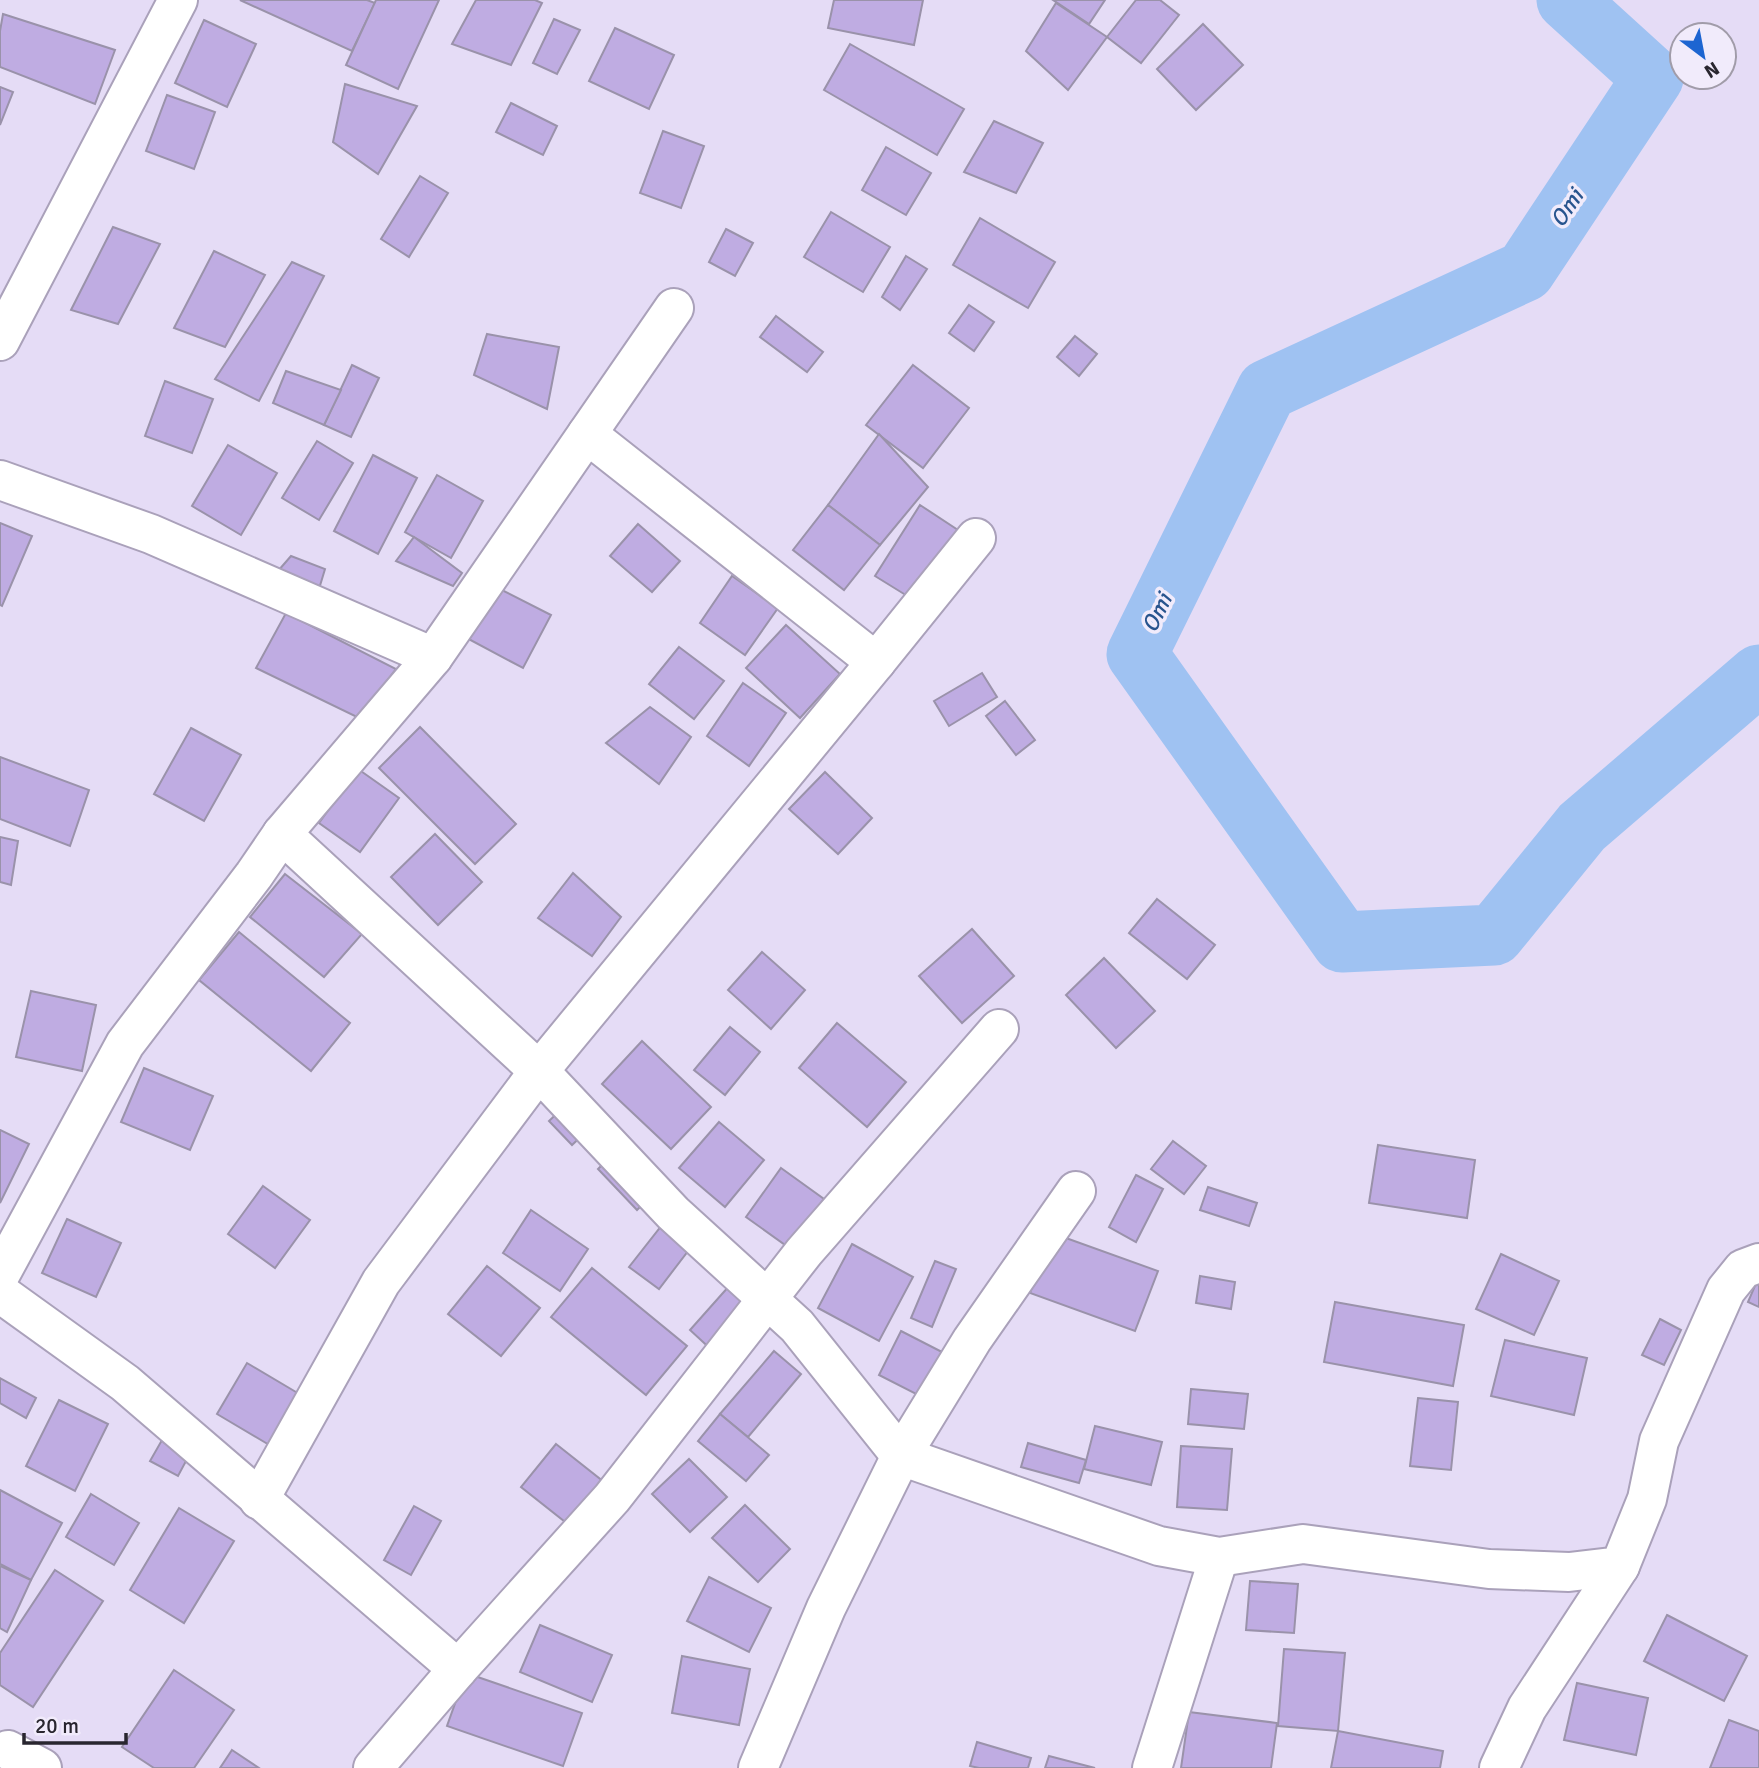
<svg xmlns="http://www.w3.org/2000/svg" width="1759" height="1768" font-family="Signika,sans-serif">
<rect width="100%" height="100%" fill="#e5dcf6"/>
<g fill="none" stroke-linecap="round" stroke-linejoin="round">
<path stroke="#9fc2f2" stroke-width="61" d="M1567,0L1653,78L1525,271L1267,390L1137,654L1342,942L1494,935L1582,827L1759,675"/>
</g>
<g fill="#bface2" stroke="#9a92aa" stroke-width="2">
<path d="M240,0H367L375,3L352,51Z"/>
<path d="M376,0H439L398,89L346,65Z"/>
<path d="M476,0H535L542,3L511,65L452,44Z"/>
<path d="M834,0H923L914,45L828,28Z"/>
<path d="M1053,0H1105L1089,24Z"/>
<path d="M1136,0H1160L1179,15L1141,63L1107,37Z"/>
<path d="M1056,3L1107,37L1068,90L1026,51Z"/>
<path d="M3,14L115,50L95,104L0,67V31Z"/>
<path d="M554,19L580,30L557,74L533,63Z"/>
<path d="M204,20L256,44L227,107L175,83Z"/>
<path d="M1203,24L1243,65L1196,110L1157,69Z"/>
<path d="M615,28L674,55L649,109L589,81Z"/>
<path d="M850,44L964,109L937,155L824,90Z"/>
<path d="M345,84L417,106L378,174L333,142Z"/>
<path d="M0,87L13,92L0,125Z"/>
<path d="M167,95L215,112L194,169L146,151Z"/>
<path d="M511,103L557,126L543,155L496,132Z"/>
<path d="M994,121L1043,143L1016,193L964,172Z"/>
<path d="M663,131L704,146L681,208L640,193Z"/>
<path d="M886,147L931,173L906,215L862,190Z"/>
<path d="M420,176L448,193L409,257L381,239Z"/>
<path d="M831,212L890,247L863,292L804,257Z"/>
<path d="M980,218L1055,262L1028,308L953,265Z"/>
<path d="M113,227L160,244L118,324L71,310Z"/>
<path d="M726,229L753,243L735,276L709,262Z"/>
<path d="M214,251L265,275L225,347L174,328Z"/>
<path d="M906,256L927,269L900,310L882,297Z"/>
<path d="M292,262L324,276L259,401L215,379Z"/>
<path d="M969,305L994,322L974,351L949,333Z"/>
<path d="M776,316L823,352L807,372L760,337Z"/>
<path d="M487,334L559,347L547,409L474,375Z"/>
<path d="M1075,336L1097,354L1079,376L1057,357Z"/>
<path d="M352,365L379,378L351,437L324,425Z"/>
<path d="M913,365L969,408L923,468L866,425Z"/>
<path d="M286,371L341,390L324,425L273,403Z"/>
<path d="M165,381L213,399L192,453L145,436Z"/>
<path d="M879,434L928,487L880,545L828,505Z"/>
<path d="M317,441L353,463L319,520L282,498Z"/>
<path d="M228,445L277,473L241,535L192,506Z"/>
<path d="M373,455L417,478L378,554L334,531Z"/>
<path d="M437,475L483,501L451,558L405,532Z"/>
<path d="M828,505L880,545L844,590L793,550Z"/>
<path d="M920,505L961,532L917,602L875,576Z"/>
<path d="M0,523L32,536L2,606L0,605Z"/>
<path d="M638,524L680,561L652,592L610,556Z"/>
<path d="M414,537L462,573L453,586L396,561Z"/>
<path d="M291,556L325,569L319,589L278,571Z"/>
<path d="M732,576L778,608L745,655L700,623Z"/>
<path d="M490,584L551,615L523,668L463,636Z"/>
<path d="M286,613L396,669L359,718L256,668Z"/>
<path d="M786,625L840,674L800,718L746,668Z"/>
<path d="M679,647L724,681L694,719L649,684Z"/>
<path d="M982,673L997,697L949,726L934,701Z"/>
<path d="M743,683L786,713L749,766L707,736Z"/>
<path d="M1005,701L1035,740L1016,755L986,716Z"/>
<path d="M650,707L691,737L659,784L606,743Z"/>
<path d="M420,727L516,824L475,864L379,768Z"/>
<path d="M191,728L241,755L204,821L154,794Z"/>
<path d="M0,757L89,790L70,846L0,819Z"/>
<path d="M358,769L399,798L360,852L319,823Z"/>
<path d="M825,772L872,818L838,854L789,809Z"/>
<path d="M435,834L482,882L438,925L391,877Z"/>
<path d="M0,837L18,841L11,885L0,882Z"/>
<path d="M573,873L621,917L592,956L538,918Z"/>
<path d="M285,874L362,934L324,977L250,917Z"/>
<path d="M1157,899L1215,945L1187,979L1129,933Z"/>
<path d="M972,929L1014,976L962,1023L919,976Z"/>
<path d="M239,932L350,1023L311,1071L199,980Z"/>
<path d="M762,952L805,990L771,1029L728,990Z"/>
<path d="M1104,958L1155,1011L1116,1048L1066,995Z"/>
<path d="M31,991L96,1005L82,1071L16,1057Z"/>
<path d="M837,1023L906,1082L867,1127L799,1068Z"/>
<path d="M730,1027L760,1052L725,1095L694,1070Z"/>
<path d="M642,1041L711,1107L671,1149L602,1084Z"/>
<path d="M144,1068L213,1096L190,1150L121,1122Z"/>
<path d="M567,1104L590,1128L572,1145L549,1121Z"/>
<path d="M719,1122L764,1160L725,1207L679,1168Z"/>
<path d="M0,1130L29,1144L0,1203Z"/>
<path d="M1173,1141L1206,1166L1184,1194L1151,1169Z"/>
<path d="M1378,1145L1475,1160L1467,1218L1369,1203Z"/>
<path d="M613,1154L652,1195L637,1210L598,1169Z"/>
<path d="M781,1168L824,1199L788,1247L746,1217Z"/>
<path d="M1136,1175L1163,1189L1136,1242L1109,1227Z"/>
<path d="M263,1186L310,1220L275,1268L228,1234Z"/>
<path d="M1208,1187L1257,1203L1249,1226L1200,1210Z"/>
<path d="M531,1210L588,1249L560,1291L503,1253Z"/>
<path d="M67,1219L121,1243L96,1297L42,1273Z"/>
<path d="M666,1220L695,1242L659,1289L629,1267Z"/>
<path d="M1052,1233L1158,1271L1135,1331L1030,1293Z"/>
<path d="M852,1244L913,1277L879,1341L818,1308Z"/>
<path d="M1501,1254L1559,1281L1534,1335L1476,1309Z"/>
<path d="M935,1261L956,1269L932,1327L911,1318Z"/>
<path d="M487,1266L540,1308L501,1356L448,1314Z"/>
<path d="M592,1268L687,1346L646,1395L551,1317Z"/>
<path d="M1200,1276L1235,1282L1231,1309L1196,1303Z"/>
<path d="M1757,1281L1759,1282V1307L1748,1302Z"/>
<path d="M730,1285L755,1309L715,1353L690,1330Z"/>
<path d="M1335,1302L1464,1325L1453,1386L1324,1362Z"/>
<path d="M1660,1319L1681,1330L1664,1365L1642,1355Z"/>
<path d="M901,1331L942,1352L920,1396L879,1375Z"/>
<path d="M1505,1340L1587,1358L1574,1415L1491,1396Z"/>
<path d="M774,1351L801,1374L748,1437L720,1414Z"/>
<path d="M247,1363L301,1395L271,1446L217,1414Z"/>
<path d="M0,1378L36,1398L26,1418L0,1403Z"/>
<path d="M1191,1389L1248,1394L1244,1429L1188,1424Z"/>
<path d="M1418,1398L1458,1402L1451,1470L1410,1466Z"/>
<path d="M59,1400L108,1424L75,1491L26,1466Z"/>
<path d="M720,1414L769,1455L746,1481L698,1441Z"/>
<path d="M1095,1426L1162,1442L1151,1485L1084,1469Z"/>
<path d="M166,1433L193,1448L178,1476L150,1461Z"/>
<path d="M1028,1443L1086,1460L1079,1483L1021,1467Z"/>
<path d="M556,1444L609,1486L574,1529L521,1487Z"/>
<path d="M1181,1446L1232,1449L1227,1510L1177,1507Z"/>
<path d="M689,1459L727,1497L690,1532L652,1494Z"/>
<path d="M0,1490L62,1523L31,1580L0,1564Z"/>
<path d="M91,1494L139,1523L114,1565L66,1537Z"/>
<path d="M745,1505L790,1549L758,1582L712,1538Z"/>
<path d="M414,1506L441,1521L411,1575L384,1560Z"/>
<path d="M179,1508L234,1541L184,1623L130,1590Z"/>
<path d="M0,1566L31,1580L7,1632L0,1628Z"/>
<path d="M55,1570L103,1601L33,1707L0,1685V1653Z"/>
<path d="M709,1577L771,1608L749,1652L687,1621Z"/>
<path d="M1250,1581L1298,1584L1294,1633L1246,1630Z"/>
<path d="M1667,1615L1747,1656L1724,1701L1644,1661Z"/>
<path d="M540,1625L612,1655L592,1702L520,1672Z"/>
<path d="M1284,1649L1345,1653L1338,1731L1278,1726Z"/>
<path d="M682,1656L750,1669L739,1725L672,1713Z"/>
<path d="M174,1670L234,1710L194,1768H154L122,1747Z"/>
<path d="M466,1673L582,1713L563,1766L447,1726Z"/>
<path d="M1577,1683L1648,1698L1636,1755L1564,1740Z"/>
<path d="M1189,1712L1277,1723L1271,1768H1181Z"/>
<path d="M1729,1720L1759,1731V1768H1710Z"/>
<path d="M1338,1731L1443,1751L1440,1768H1331Z"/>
<path d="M977,1742L1031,1758L1028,1768H979L970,1766Z"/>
<path d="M232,1750L259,1768H220Z"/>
<path d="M1049,1756L1095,1768H1045Z"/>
</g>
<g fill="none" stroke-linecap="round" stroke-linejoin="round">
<defs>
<g id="minor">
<path d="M0,341L178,0"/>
<path d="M587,434L876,662"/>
<path d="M0,480L151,534L433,657"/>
<path d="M282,834L539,1071L876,662L976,538"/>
<path d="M0,1275L125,1044L254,875L282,834L433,657L674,308"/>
<path d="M0,1293L125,1383L458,1669"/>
<path d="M259,1500L381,1282L539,1071L673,1213L797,1326L901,1456L1159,1546L1219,1557L1303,1544L1489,1569L1569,1572L1620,1566L1647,1499L1659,1441L1726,1290L1743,1269L1759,1263"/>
<path d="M8,1750L42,1768"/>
<path d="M373,1768L458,1669L612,1498L804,1252L999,1029"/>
<path d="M758,1768L826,1608L901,1456L972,1340L1076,1191"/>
<path d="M1152,1768L1219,1557"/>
<path d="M1499,1768L1527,1708L1620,1566"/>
</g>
</defs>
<use href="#minor" stroke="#aaa1ba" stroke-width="42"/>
<use href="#minor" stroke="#fff" stroke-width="38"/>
</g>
<g text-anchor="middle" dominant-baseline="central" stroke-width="7" stroke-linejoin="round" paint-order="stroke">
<g font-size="23" font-style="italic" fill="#28548e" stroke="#f1ebfb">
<text transform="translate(1567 208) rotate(-56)">Omi</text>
<text transform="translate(1157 613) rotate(-64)">Omi</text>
</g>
</g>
<g transform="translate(1703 56) rotate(148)"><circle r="33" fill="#f1ebfb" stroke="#a19ca9" stroke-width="2"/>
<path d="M0-5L12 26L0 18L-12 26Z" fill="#1d65d1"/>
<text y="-10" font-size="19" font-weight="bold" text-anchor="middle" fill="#29262f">N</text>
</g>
<path d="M24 1733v10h102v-10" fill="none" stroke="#29262f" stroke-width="3.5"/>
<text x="35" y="1733" font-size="21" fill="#29262f" stroke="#f1ebfb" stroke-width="5" paint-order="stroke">20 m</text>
</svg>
